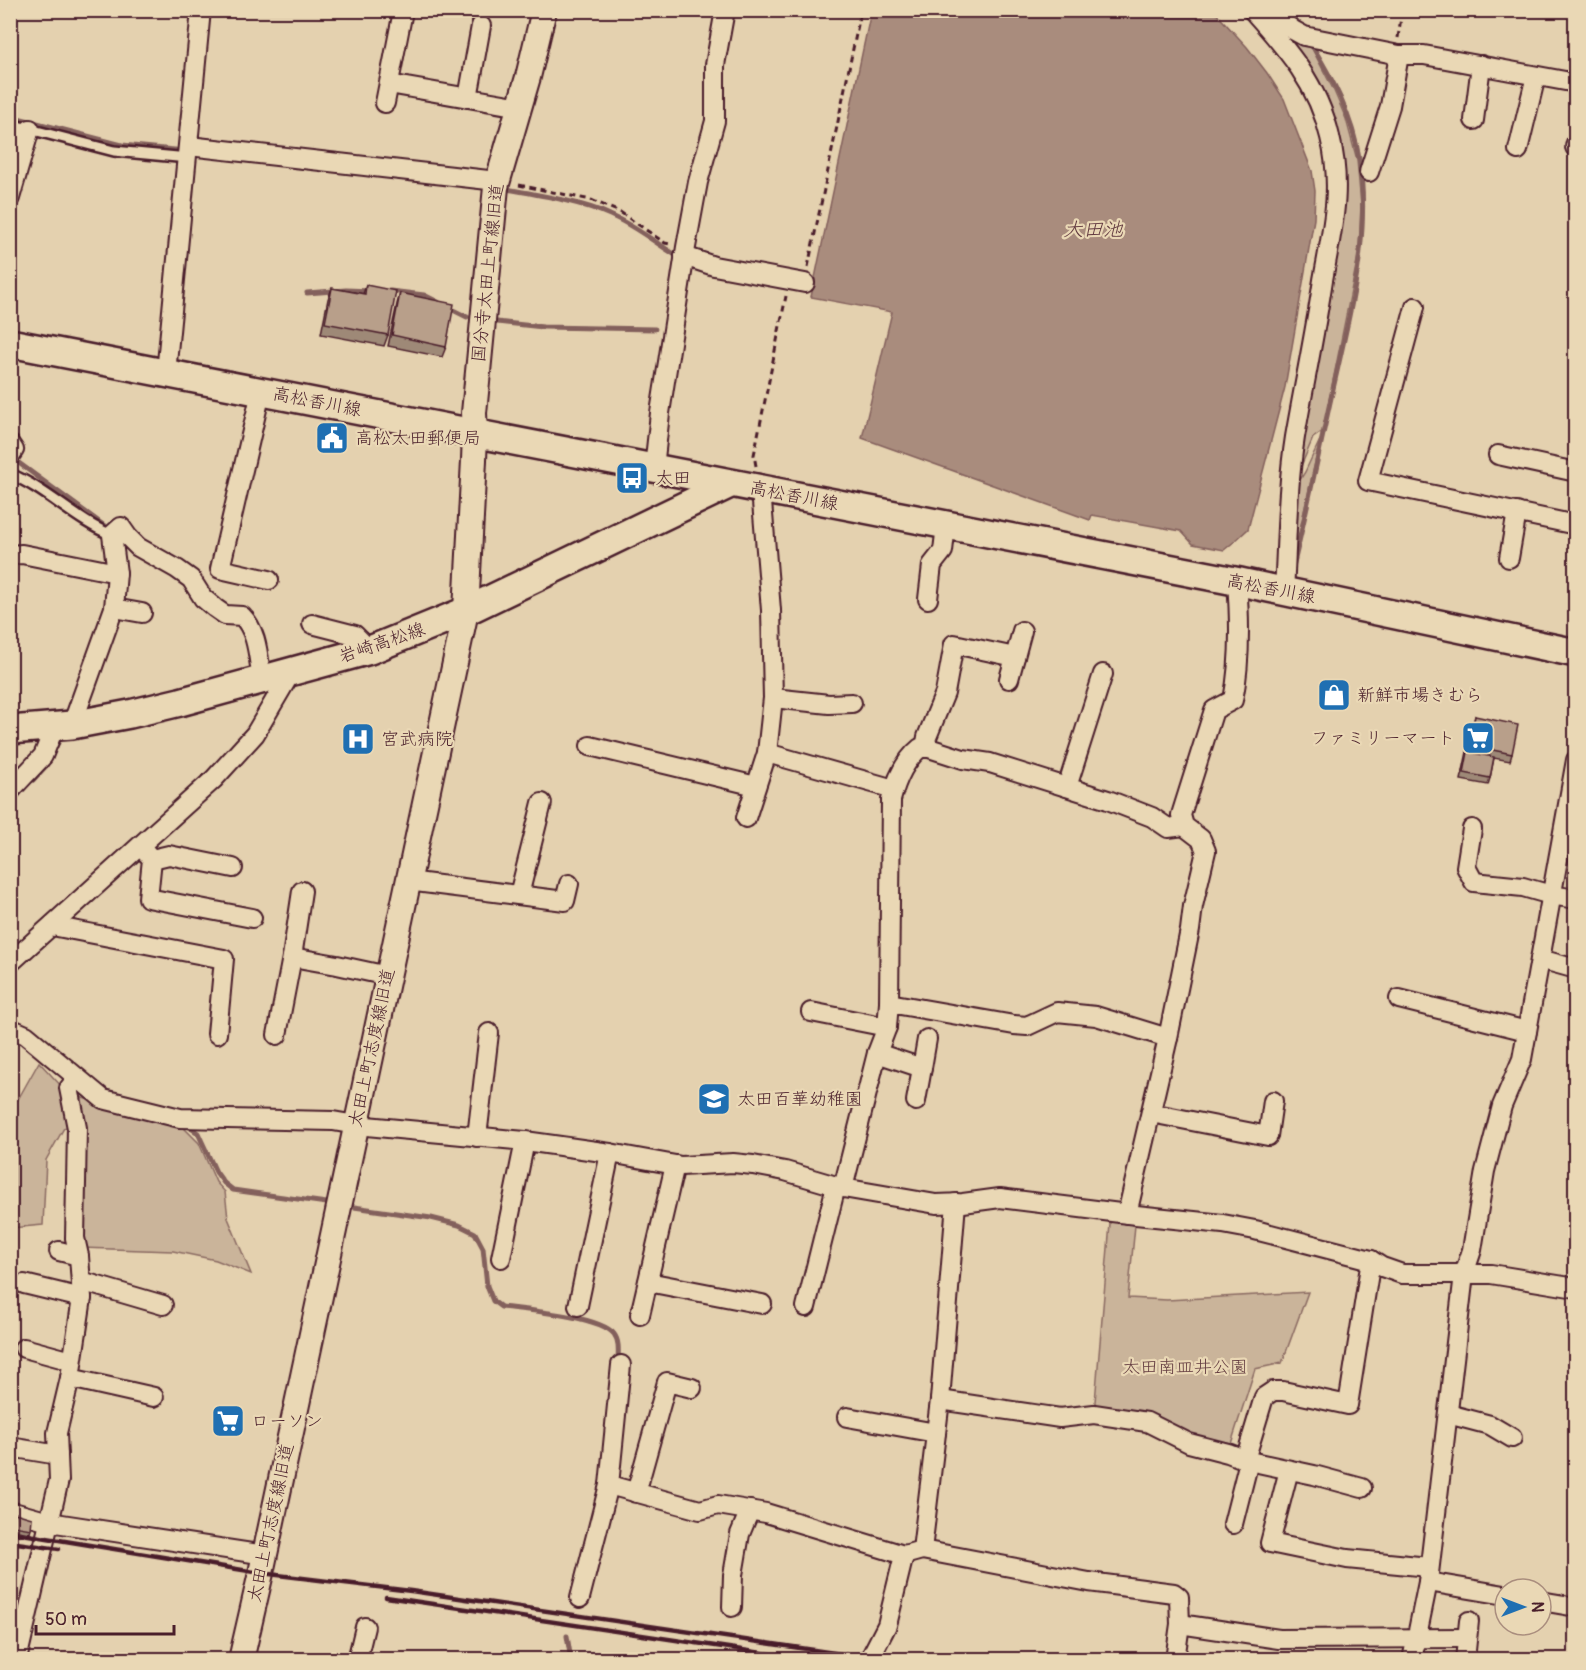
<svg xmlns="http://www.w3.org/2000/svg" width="1586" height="1670" font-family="Pangolin,'Klee One',sans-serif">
<rect width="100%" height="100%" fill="#e4d1af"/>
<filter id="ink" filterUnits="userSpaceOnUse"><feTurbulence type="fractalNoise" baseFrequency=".0167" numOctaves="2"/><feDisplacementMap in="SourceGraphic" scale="12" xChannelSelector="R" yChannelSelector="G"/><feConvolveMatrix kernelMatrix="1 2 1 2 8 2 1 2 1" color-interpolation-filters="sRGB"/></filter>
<g filter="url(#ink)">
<g fill="#cab49a" stroke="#8a6a62" stroke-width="1.5">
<path d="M1263,11L1308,41L1334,91L1346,119L1357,160L1361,205L1359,251L1323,431L1313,438L1296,478L1341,154Z"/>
<path d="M1320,440L1291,570L1295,488L1305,472Z"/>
<path d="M39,1062L63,1088L83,1098L132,1114L183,1127L199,1143L216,1182L225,1192L228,1218L251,1274L216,1260L173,1251L81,1248L79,1124L64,1128L46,1160L43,1225L11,1228V1120L16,1103Z"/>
<path d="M1111,1212L1136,1215L1128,1298L1167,1300L1308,1292L1282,1363L1255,1369L1228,1453L1094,1414Z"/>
</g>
<path fill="#a98c7d" stroke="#83605c" stroke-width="1.5" d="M871,11H1214L1247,47L1267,73L1284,99L1312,171L1315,191L1314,219L1285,387L1248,529L1235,541L1224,550L1193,544L1181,531L1092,515L1090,520L862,438L892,312L811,297Z"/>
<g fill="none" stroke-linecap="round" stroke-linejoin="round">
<g stroke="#83605c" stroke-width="5">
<path d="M1287,10L1300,25"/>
<path d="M10,116L122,145L185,151"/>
<path d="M501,188C534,194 580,201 610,215C633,225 653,241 674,254"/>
<path d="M390,291L424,295L438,302"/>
<path d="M307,293L346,290L371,291"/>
<path d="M449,308L467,317"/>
<path d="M497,322L543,327L655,329"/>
<path d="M12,458L106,527V533"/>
<path d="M1293,567C1308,505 1321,442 1335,380C1351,308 1371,233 1359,159C1353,117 1332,78 1310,42"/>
<path d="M33,780L46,766L63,733"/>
<path d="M10,804L20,793"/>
<path d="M185,1124L198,1133L216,1172L224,1183L233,1190L334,1204"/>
<path d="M347,1206L431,1218L459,1225L475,1233L483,1248L487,1286L493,1301L501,1307C525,1310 600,1316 614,1334C620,1342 618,1353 618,1362"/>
<path d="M567,1636L571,1660"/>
</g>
<defs>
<g id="service">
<path d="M10,124L114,151L188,158"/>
<path d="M10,474C47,489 75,520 112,535"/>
</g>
<g id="minor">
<path d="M1252,10C1287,49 1318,84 1330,137C1343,189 1332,229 1323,280C1315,333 1304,385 1295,437C1287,488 1287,540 1284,592"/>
<path d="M1269,10L1293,30L1304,36L1399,55H1424L1576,83"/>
<path d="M389,84L520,107"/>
<path d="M468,98L481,26"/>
<path d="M385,103L403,11"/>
<path d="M1474,120L1481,65"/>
<path d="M189,146L497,181"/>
<path d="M1575,147L1576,143"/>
<path d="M1518,150L1536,76"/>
<path d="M1369,172L1390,106L1399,55"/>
<path d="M10,198L30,129"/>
<path d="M684,256L714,266L805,283"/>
<path d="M1415,307L1368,481L1576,525"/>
<path d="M166,373L201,10"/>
<path d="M261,392L220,569L269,580"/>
<path d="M10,444L14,450L10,456"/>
<path d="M1498,455L1576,472"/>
<path d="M654,468L660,413L686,247L698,182L715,121V65L725,10"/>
<path d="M10,555L22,554L117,573"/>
<path d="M1509,558L1517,512"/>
<path d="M928,599L932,565L943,551L946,525"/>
<path d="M114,608L142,613"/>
<path d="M312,624L355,635L370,650"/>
<path d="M1009,679L1015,657"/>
<path d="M773,698L829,704L852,703"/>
<path d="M72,725L114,608L117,573L112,535L121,527L128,537L138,547L177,569L191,579L203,598L215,608L225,615L242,616C258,632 258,658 262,679"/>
<path d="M590,746L756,786"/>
<path d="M925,748L927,737L945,693L954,644L1015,657L1022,631"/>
<path d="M767,753L894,789"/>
<path d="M1067,787L1103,674"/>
<path d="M10,791L43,756L55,726"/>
<path d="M746,818L767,753L773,698L771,610L761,490"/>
<path d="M1472,829L1466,867L1474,882L1523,887L1551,895L1576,899"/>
<path d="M140,846L152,859L148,898L252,918"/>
<path d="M152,859L169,855L233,868"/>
<path d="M408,881L565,901L569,884"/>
<path d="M519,895L542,803"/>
<path d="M52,926L224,959L217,1034"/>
<path d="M292,957L337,965L388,976"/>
<path d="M1540,959L1576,969"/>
<path d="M10,963L214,779L255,734L292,671"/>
<path d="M1399,999L1527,1031"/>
<path d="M889,1003L1014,1025L1027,1026L1057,1012L1096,1016L1168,1038"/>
<path d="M811,1012L887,1027"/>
<path d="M10,1028L26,1035L103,1099L180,1118L333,1121L356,1125L525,1141L610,1153L681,1166L733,1163L753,1165L785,1171L843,1188L936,1204L963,1203L1000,1198L1136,1215L1223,1224L1255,1230L1371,1260L1382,1267L1402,1274H1491L1576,1288"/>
<path d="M277,1035L292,957L302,891"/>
<path d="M877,1053L922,1068L916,1101"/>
<path d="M922,1068L927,1039"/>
<path d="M1151,1113L1268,1136L1273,1101"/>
<path d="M477,1137L489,1033"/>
<path d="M843,1188L877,1053L887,1027L889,1003L891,800C896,781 904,761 920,748H929L963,759L990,763L1108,800L1152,817L1168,828L1184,826"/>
<path d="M1127,1214L1168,1038L1190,930L1193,906L1206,851L1201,839L1184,826L1181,815L1214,710L1233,700C1241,661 1240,621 1237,582"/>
<path d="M59,1251L79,1256"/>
<path d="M501,1258L525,1141"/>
<path d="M81,1281L163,1305"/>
<path d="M648,1282L762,1304"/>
<path d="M24,1284L82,1298"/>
<path d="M578,1306L610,1153"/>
<path d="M806,1307L836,1186"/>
<path d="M640,1315L675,1165"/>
<path d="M24,1348L72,1361"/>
<path d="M70,1378L154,1397"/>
<path d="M940,1400L1060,1418L1094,1414L1147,1422L1189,1443L1228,1453L1249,1461L1314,1475L1362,1488"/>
<path d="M1448,1414L1490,1425L1512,1438"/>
<path d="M847,1417L936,1433"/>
<path d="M10,1447L58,1455"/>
<path d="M1245,1460L1264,1397L1273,1391H1283L1348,1405L1371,1260"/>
<path d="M1289,1470L1270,1543L1347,1559L1429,1567"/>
<path d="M609,1485L700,1510L718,1505L766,1513L904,1555L887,1625L869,1660"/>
<path d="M636,1493L667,1382L692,1388"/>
<path d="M10,1511L49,1522L265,1555"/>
<path d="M1233,1524L1249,1461"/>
<path d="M922,1550L1089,1582L1174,1593L1179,1597L1180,1624L1175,1660"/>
<path d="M904,1555L922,1550L940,1400L956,1203"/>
<path d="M1428,1582L1505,1595"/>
<path d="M580,1598L609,1485L621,1365"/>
<path d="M1541,1601L1576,1607"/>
<path d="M732,1607L733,1575L740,1534L750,1510"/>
<path d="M1180,1624L1279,1639L1467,1638"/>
<path d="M17,1660L59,1480L57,1433L70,1378L82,1298L79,1256L75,1238L77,1128L69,1088L77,1078"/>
<path d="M357,1660L365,1627"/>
<path d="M1412,1660L1428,1582L1464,1274L1472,1250L1485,1171L1502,1106L1522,1059L1576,760"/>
<path d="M1465,1660L1469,1621"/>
</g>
<path id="tertiary" d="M241,1660L261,1573L466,611L474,460L475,433L474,413L496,187L528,77L544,10"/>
<g id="secondary">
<path d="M10,343L1240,582L1576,653"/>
<path d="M10,730L72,725L130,714L180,702L370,650L466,611L730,484"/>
</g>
</defs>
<use href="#service" stroke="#4a1f2b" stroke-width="14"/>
<use href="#minor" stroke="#4a1f2b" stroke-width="22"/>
<use href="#tertiary" stroke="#4a1f2b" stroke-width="28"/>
<use href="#secondary" stroke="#4a1f2b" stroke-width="32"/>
<g stroke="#4a1f2b" stroke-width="3" stroke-dasharray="6 4.5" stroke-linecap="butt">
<path d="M1398,38L1402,10"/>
<path d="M519,185L591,200L620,212L665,243L670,244"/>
<path d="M808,267L861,10"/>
<path d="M756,466L754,455L786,296"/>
</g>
<use href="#service" stroke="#ead8b5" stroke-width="9"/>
<use href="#minor" stroke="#ead8b5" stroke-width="18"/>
<use href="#tertiary" stroke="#ead8b5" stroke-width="24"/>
<use href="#secondary" stroke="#ead8b5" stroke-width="27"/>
<g stroke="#4a1f2b" stroke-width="4.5">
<path d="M10,1532L261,1573L411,1591L882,1660"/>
<path d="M10,1542L59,1549"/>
<path d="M386,1597L810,1660"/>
</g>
</g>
<g fill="#9e8977" stroke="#4a1f2b" stroke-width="1.5">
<path d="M366,285L388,335L384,346L321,334L328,299L332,288L363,294Z"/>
<path d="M400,293L446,347L442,357L388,346L397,304Z"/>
<path d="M1475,716L1512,754L1510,761L1494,758L1490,778L1488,785L1461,780L1473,724Z"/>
<path d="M15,1513L31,1529L30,1533L12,1530Z"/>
</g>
<g fill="#b89f8a" stroke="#4a1f2b" stroke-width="1.5">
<path d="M366,285L396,291L388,335L325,323L332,288L365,294Z"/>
<path d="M400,293L454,304L446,347L392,335Z"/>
<path d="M1475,716L1518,725L1512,754L1469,745Z"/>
<path d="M1468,752L1494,757L1490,778L1464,773Z"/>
<path d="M15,1513L32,1518L31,1529L13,1526Z"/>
</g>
</g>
<defs>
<symbol id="civic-square" viewBox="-11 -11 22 22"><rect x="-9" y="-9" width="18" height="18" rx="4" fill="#1f6fb2" stroke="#ead8b5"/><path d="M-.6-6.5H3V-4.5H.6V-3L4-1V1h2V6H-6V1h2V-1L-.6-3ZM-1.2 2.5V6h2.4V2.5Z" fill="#fff"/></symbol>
<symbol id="bus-square" viewBox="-11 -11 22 22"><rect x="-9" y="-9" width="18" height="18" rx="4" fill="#1f6fb2" stroke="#ead8b5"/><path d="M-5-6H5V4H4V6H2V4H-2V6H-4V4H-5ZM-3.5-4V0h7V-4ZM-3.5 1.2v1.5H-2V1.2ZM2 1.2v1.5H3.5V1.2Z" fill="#fff"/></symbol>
<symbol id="shop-square" viewBox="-11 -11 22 22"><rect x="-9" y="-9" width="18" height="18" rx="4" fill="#1f6fb2" stroke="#ead8b5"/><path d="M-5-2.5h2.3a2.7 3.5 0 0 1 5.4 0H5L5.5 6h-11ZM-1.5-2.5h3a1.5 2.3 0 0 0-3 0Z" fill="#fff"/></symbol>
<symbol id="supermarket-square" viewBox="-11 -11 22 22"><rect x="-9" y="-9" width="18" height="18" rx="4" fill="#1f6fb2" stroke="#ead8b5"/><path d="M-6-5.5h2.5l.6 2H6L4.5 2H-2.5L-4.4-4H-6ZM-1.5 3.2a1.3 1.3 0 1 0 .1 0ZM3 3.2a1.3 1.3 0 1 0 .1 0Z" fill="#fff"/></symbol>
<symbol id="hospital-square" viewBox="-11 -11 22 22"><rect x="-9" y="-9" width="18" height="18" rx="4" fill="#1f6fb2" stroke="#ead8b5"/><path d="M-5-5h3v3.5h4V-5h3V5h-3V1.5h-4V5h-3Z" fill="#fff"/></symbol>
<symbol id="school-square" viewBox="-11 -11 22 22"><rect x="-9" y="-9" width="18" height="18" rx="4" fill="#1f6fb2" stroke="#ead8b5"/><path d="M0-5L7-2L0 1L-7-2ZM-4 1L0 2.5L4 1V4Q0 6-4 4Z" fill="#fff"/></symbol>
</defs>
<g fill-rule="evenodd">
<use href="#civic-square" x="313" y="419" width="38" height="38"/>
<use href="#bus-square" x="613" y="459" width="38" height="38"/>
<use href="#shop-square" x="1315" y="676" width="38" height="38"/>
<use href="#supermarket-square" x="1459" y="719" width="38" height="38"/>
<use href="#hospital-square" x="339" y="720" width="38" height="38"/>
<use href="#school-square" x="695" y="1080" width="38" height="38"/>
<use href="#supermarket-square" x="209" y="1402" width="38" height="38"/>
</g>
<g text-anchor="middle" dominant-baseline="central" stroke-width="4.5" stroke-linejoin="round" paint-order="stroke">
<g font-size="18" fill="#4a1f2b" stroke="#ead8b5">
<text transform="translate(488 273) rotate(-84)">国分寺太田上町線旧道</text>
<text transform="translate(317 402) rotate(11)">高松香川線</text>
<text transform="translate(794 496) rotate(11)">高松香川線</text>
<text transform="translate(1271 589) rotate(11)">高松香川線</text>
<text transform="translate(382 643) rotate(-19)">岩崎高松線</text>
<text transform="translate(372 1048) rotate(-78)">太田上町志度線旧道</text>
<text transform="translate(271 1523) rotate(-78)">太田上町志度線旧道</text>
</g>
<g font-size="18" fill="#4a1f2b" stroke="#ead8b5" text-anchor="start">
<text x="355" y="438">高松太田郵便局</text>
<text x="655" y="478">太田</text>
<text x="1357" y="695">新鮮市場きむら</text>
<text x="1455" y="738" text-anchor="end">ファミリーマート</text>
<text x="381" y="739">宮武病院</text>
<text x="737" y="1099">太田百華幼稚園</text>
<text x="251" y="1421">ローソン</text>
</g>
<g font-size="18" fill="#643d41" stroke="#ead8b5">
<text x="1185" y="1367">太田南皿井公園</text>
</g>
<g font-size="20" font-style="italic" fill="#623a40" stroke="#ead8b5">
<text x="1093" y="229">大田池</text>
</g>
</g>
<rect width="1586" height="1670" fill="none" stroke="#ead8b5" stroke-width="36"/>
<rect x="18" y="18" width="1550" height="1634" fill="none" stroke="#4a1f2b" stroke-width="2" filter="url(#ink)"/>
<g transform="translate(1523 1607) rotate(90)"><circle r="28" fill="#ead8b5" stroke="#aa8e7e" stroke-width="1.5"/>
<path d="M0-4.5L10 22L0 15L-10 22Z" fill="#1f6fb2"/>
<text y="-9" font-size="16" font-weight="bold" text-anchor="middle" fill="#4a1f2b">N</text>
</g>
<path d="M36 1625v9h138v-9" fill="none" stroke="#4a1f2b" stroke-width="3"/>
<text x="45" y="1625" font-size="18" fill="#4a1f2b" stroke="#ead8b5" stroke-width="4.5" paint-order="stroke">50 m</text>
</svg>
